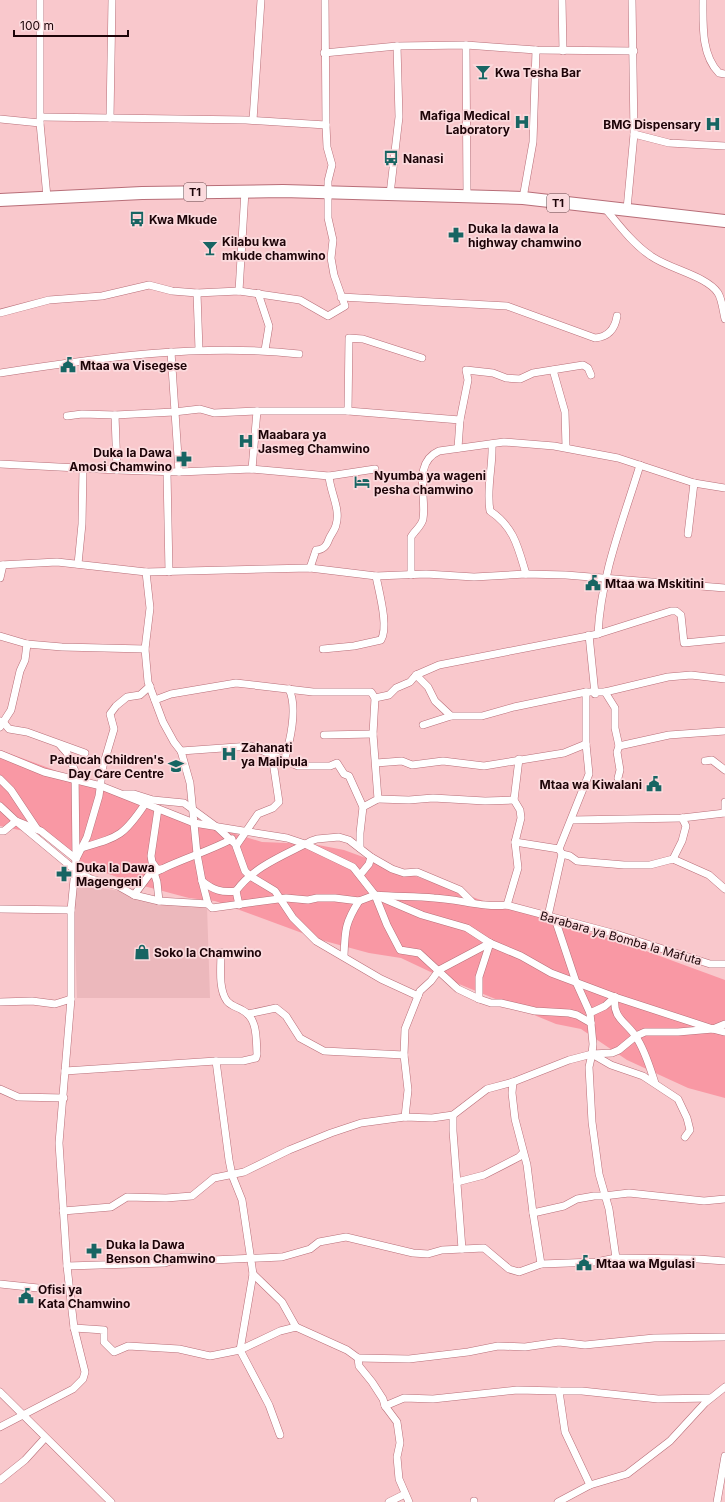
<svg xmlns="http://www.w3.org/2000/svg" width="725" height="1502" font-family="Inter,sans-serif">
<rect width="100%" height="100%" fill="#f9c8cc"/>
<path fill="#ecb8bc" d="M73,883L207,906L210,998H77Z"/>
<path fill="#f998a4" d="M0,750L187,819L262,842L313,844L344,850L497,906L541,917L579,930L616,940L725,980V1098L688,1088L627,1060L581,1029L556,1024L437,975L401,958L369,953L321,940L215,901L189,898L140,885L80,864L39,834L0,826Z"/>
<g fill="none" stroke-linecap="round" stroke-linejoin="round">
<defs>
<g id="minor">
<path d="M40,0V123L47,197"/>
<path d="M562,0L563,51"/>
<path d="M703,0C703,24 701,55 719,73L725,74"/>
<path d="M466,45L467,197"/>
<path d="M324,53L397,46L466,45L536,50L634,51"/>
<path d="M41,117L246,120L326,125"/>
<path d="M110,118L112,0"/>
<path d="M0,119L40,123"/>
<path d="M253,120L261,0"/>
<path d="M634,134L669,143L725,146"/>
<path d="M390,194L399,117L397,46"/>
<path d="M523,198L533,142L536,50"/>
<path d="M604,207C618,224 633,244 651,256C669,269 707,276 718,293C722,299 723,311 725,319"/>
<path d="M627,209L634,134L632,0"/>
<path d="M239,291L245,191"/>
<path d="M197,293L199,350"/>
<path d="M258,293L269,326L265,350"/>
<path d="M341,297L507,306L595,338C608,337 615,329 617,316"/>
<path d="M0,313L49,300L102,296L149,285L172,291L197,293L239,291L300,300L328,316L345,306L334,275L331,258L333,240L328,218V181L332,165L327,147L326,125L325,0"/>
<path d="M171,352L179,472"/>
<path d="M553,370L565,412L566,447"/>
<path d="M0,373C98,358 199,343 299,354"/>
<path d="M348,411L349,338L363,339L422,358"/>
<path d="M115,415L117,470"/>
<path d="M67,416L82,414L115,415L174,412L200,409L214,413L257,411H348L460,420"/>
<path d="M492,444C493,467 486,488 490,511C514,527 518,547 526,574"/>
<path d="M458,448L460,420L468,380L466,370L493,373L506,378L520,379L533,373L583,365L588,368L591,375"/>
<path d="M0,464L117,470L179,472L252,469L329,476L375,469"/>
<path d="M252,469L257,411"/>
<path d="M167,472L169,572"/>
<path d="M688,534L694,483"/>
<path d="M78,564L82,524L83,468"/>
<path d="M0,565L57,562L146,572L310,568L376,576L426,574L474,577L526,574L566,575L725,588"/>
<path d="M310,568L316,550C324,550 327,545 329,539C331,534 335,530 336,525C341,509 330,492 329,476"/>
<path d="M146,572L150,608L145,649L148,682L163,722L174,742L181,751L190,783L197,854L202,881L208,904L212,908L286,898L308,900L317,898H335L359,901L375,895L422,915L467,928L490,943L521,956L551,973L615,997L713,1029L725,1024"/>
<path d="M411,575V537C414,531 422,526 423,519C427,497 412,463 439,451L504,442L554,446L618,458L694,483L725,488"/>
<path d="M0,578L3,565"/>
<path d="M598,634C601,574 623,521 640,465"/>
<path d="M589,635L595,694"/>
<path d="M0,636L27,644L62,647L145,649"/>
<path d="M323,649L354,646L381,640C389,627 379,592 376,576"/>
<path d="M416,675L428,687L435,701L451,716H482L514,707L586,692H605L668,677L691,675L725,679"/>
<path d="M605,692L615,708V728L619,746L617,752L620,770L618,778"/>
<path d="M155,700L171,694L236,683L313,692H371L375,698"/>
<path d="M0,721L4,723L9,729L27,732L85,753"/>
<path d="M423,725L451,716"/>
<path d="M0,727L11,710L20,671L25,660L27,644"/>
<path d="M324,735L373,734"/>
<path d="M619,746L669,735L725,731"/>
<path d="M181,751L251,746L298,766H330L337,763L344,774L349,776L363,807"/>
<path d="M0,754L44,772L101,786L194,823L287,838L305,844L353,867L375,895C395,897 415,896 434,898C459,899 483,908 507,905L616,934L710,964H725"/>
<path d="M272,755L279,802L273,808L258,814L236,846L245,871L250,876L275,891L293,918L316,941L381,979L418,996"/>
<path d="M284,761C290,742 298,708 289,689"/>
<path d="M705,761L712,760L725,770"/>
<path d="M376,763L402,761L412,765L443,761L484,766L564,753L586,744"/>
<path d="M0,779L11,790L37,829"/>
<path d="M124,794H134L153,800L184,803L218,828L234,843"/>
<path d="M378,799L409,800L433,798L485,801L514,800"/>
<path d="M0,806L16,821L41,831L76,859"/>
<path d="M158,809L151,856L152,862L157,869H162C185,858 209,851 232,839"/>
<path d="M725,813V802"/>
<path d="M572,820L682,818L725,813"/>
<path d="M0,831H4L16,821L75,870L91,879L118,886L134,895L159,901L208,904"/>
<path d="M515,842L559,849"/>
<path d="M81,848C118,837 123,837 145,804"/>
<path d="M360,848V833L363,807L378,799L373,734L375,698L389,695L396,688L410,682L416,675L439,665L598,634L671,611H676L681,615L684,643L725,639"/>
<path d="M562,854L570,856L577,861L624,865H650L673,859L709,875L725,889"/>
<path d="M77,857L87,837L99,796L103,766L114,729L110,714L116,706L127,697L140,695L150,686"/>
<path d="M673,859L682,841L686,826L682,818"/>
<path d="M153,869L157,882L159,901"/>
<path d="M360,875L369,864L371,857"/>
<path d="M202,881C213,890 222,893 236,891"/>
<path d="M134,895L149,875L162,869"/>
<path d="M375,895L387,925L400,950L419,953L458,989L479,999L491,1003H501L535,1011L569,1013L577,1015L591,1023"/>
<path d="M239,905L236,891C254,866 285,855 311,841L317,839L339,837L349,840L371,857L392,869L404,873L417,872L460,890L472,902"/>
<path d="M507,905L518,868L515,842L521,818L520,810L514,800L519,759"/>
<path d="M0,909L71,910"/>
<path d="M548,916L562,854L559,849L589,774L586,744V692"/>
<path d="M555,919L576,982L590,1013L593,1044L592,1054L589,1067L592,1122L599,1174L609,1209L616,1258"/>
<path d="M344,956C345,930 345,923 359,901"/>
<path d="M615,997C612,1019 627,1022 636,1037C645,1050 650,1068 655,1083"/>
<path d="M479,999V977L490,943"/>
<path d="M0,1002L32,1001L55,1004L71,999"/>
<path d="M590,1013L605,1006L615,997"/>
<path d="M248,1014L276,1008L286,1016L300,1038L324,1051L404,1055"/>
<path d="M592,1054L611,1065L643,1076L678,1099L687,1118L690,1130L685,1137"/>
<path d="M216,1061L229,1160L232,1175L242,1200L253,1274L240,1350L269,1405L280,1435"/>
<path d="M65,1071L216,1061H243L256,1058L257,1054C256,1039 258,1018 242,1010C237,1007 231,1006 227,1001C218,989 221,966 221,952"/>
<path d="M513,1082L512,1093L515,1119L527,1165L533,1213L564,1206L577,1199L594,1196H604L629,1193L704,1201L725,1199"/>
<path d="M0,1089L18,1097L64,1098"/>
<path d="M453,1115V1131L462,1249"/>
<path d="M405,1117L408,1090L404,1055L405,1029L420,991L431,981L439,970L490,943"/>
<path d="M457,1182L484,1175L519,1157L523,1153"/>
<path d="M63,1211L111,1207L127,1197L166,1198L192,1196L214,1178L244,1172L289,1150L331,1133L361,1123L405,1117L432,1118L453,1115L487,1089L513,1082L569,1060L592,1054L612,1053L619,1050L636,1036L645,1032H678L713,1029L725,1032"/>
<path d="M533,1213L541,1264"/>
<path d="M67,1266L165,1263L183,1257H195L212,1260L282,1257L310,1249L319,1242L346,1237L413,1253L428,1254L442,1250L484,1248L509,1269L519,1272L541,1264L596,1262L616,1258L698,1259L725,1261"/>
<path d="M253,1274L282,1302L296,1327"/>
<path d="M0,1284L38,1288"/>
<path d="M74,1328L104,1330V1342L114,1352L128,1346L179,1349L210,1356L240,1350L280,1331L296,1327L347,1350L358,1358L359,1366L372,1382L383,1399L385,1406L397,1422L400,1443L397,1457L399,1479L409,1502"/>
<path d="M358,1358L409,1359L468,1352L498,1346L525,1347L559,1342L585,1345L654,1338L725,1337"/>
<path d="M0,1392L111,1502"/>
<path d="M385,1406L404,1398L433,1399L517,1390L559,1391"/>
<path d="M0,1427L73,1389L83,1379L85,1372L74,1328L67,1266L59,1143L71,999V910L76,859L75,771L67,753L60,745"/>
<path d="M0,1480L25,1460L45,1438"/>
<path d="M590,1485L565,1432L559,1391H582L658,1399L710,1398"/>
<path d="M474,1501V1502"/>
<path d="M389,1502L405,1494"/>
<path d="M558,1502L590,1485L627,1474L670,1441L705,1403L725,1387"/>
<path d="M717,1502L725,1456"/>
</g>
<path id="trunk" d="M0,200L142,193L283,191L523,198L725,221"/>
</defs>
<use href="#minor" stroke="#b86e78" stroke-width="8"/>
<use href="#trunk" stroke="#b86e78" stroke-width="14"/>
<use href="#minor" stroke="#fff" stroke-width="7"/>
<use href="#trunk" stroke="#fff" stroke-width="12"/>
</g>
<defs>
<symbol id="bar-bare" viewBox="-9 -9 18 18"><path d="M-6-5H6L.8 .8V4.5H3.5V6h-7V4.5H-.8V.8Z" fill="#176563" stroke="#fbdadd" stroke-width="2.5" paint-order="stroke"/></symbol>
<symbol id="hospital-bare" viewBox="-9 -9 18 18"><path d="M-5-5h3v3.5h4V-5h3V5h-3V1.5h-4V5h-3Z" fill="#176563" stroke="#fbdadd" stroke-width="2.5" paint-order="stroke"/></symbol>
<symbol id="bus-bare" viewBox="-9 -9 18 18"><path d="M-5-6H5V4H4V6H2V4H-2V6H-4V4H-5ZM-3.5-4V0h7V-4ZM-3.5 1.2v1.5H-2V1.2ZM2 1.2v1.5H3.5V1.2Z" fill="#176563" stroke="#fbdadd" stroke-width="2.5" paint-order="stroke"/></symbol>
<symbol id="pharmacy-bare" viewBox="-9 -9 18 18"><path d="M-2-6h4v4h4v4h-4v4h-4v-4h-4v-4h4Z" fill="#176563" stroke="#fbdadd" stroke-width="2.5" paint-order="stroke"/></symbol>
<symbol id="civic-bare" viewBox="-9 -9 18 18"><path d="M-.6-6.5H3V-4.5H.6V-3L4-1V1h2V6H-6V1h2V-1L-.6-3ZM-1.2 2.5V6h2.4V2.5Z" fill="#176563" stroke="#fbdadd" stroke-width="2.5" paint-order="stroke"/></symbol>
<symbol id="hotel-bare" viewBox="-9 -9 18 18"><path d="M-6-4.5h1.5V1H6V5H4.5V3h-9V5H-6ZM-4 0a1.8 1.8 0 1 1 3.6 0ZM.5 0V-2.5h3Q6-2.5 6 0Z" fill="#176563" stroke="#fbdadd" stroke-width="2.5" paint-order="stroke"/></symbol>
<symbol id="school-bare" viewBox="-9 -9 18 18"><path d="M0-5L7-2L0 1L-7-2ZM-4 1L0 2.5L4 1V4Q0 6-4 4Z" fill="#176563" stroke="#fbdadd" stroke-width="2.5" paint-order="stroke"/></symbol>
<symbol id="shop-bare" viewBox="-9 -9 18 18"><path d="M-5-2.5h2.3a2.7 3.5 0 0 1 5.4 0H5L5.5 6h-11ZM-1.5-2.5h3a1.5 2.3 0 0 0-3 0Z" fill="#176563" stroke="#fbdadd" stroke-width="2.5" paint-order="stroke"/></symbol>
</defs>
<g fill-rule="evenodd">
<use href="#bar-bare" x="472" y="61" width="22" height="22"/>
<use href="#hospital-bare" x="511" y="111" width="22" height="22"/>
<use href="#hospital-bare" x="702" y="113" width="22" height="22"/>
<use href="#bus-bare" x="380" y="147" width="22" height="22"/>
<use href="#bus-bare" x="126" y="208" width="22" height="22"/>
<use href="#pharmacy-bare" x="445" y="224" width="22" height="22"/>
<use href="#bar-bare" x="199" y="237" width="22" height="22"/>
<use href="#civic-bare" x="57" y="354" width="22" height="22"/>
<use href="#hospital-bare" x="235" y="430" width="22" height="22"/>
<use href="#pharmacy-bare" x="173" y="448" width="22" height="22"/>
<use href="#hotel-bare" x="351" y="471" width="22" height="22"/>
<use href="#civic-bare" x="582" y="572" width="22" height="22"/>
<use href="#hospital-bare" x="218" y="743" width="22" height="22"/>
<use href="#school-bare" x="165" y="755" width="22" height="22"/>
<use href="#civic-bare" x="643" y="773" width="22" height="22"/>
<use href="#pharmacy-bare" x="53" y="863" width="22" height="22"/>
<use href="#shop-bare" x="131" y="941" width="22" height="22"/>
<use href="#pharmacy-bare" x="83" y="1240" width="22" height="22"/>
<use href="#civic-bare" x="573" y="1252" width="22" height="22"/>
<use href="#civic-bare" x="15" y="1285" width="22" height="22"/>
</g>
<g text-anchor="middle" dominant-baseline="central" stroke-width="3.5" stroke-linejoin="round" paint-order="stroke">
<g fill="#fbdadd" stroke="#604448" stroke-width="1">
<rect x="184" y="183" width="22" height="18" rx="3"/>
<rect x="547" y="194" width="22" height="18" rx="3"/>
</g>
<g font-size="11" font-weight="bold" fill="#1d0408">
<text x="195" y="192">T1</text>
<text x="558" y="203">T1</text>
</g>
<g font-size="12" font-weight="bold" fill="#1d0408" stroke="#fbdadd" text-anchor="start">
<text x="495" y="72">Kwa Tesha Bar</text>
<text x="510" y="115" text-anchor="end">Mafiga Medical<tspan x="510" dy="14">Laboratory</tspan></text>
<text x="701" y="124" text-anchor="end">BMG Dispensary</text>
<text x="403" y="158">Nanasi</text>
<text x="149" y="219">Kwa Mkude</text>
<text x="468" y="228">Duka la dawa la<tspan x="468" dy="14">highway chamwino</tspan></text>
<text x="222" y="241">Kilabu kwa<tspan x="222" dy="14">mkude chamwino</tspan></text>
<text x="80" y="365">Mtaa wa Visegese</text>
<text x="258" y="434">Maabara ya<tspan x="258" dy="14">Jasmeg Chamwino</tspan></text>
<text x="172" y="452" text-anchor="end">Duka la Dawa<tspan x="172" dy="14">Amosi Chamwino</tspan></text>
<text x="374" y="475">Nyumba ya wageni<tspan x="374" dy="14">pesha chamwino</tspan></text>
<text x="605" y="583">Mtaa wa Mskitini</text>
<text x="241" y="747">Zahanati<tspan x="241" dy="14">ya Malipula</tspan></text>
<text x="164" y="759" text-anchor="end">Paducah Children's<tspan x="164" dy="14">Day Care Centre</tspan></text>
<text x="642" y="784" text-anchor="end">Mtaa wa Kiwalani</text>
<text x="76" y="867">Duka la Dawa<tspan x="76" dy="14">Magengeni</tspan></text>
<text x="154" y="952">Soko la Chamwino</text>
<text x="106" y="1244">Duka la Dawa<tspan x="106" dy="14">Benson Chamwino</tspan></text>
<text x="596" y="1263">Mtaa wa Mgulasi</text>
<text x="38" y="1289">Ofisi ya<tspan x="38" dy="14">Kata Chamwino</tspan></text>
</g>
<g font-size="12" fill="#1d0408" stroke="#fbdadd">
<text transform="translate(621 938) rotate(16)">Barabara ya Bomba la Mafuta</text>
</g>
</g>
<path d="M14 30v6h114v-6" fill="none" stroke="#1d0408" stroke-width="2"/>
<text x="20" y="30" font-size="12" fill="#1d0408" stroke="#fbdadd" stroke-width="3" paint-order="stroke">100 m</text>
</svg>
